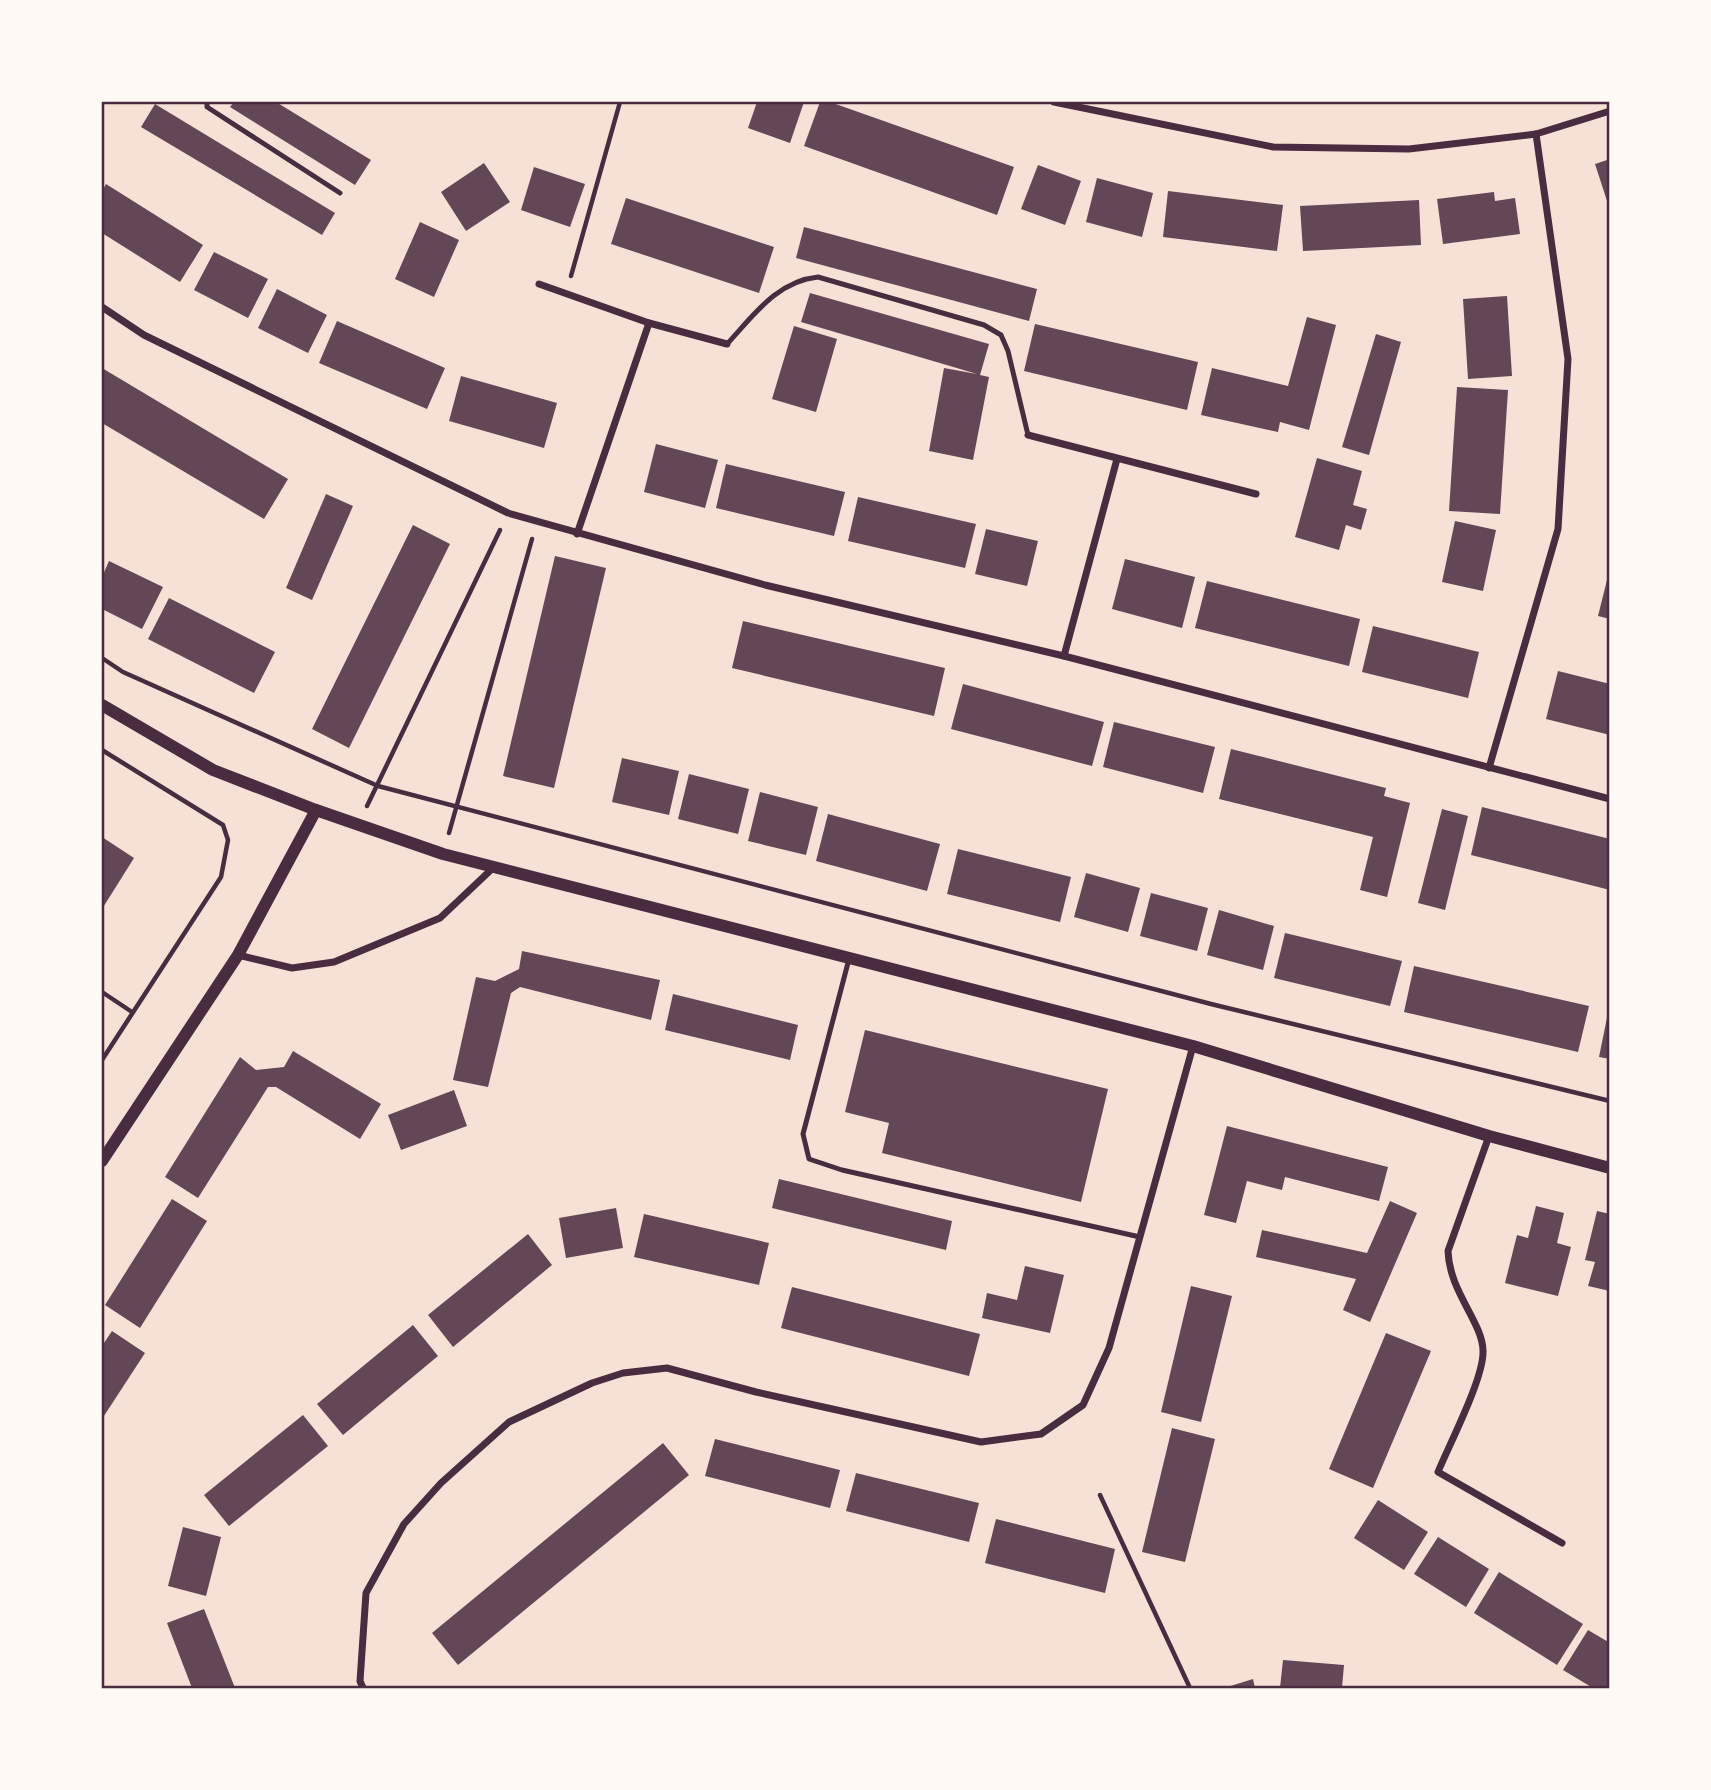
<svg xmlns="http://www.w3.org/2000/svg" width="1711" height="1790" font-family="'Archivo Narrow',sans-serif">
<rect width="100%" height="100%" fill="#f7e1d7"/>
<g fill="#644757">
<path d="M234,102H276L371,160L355,185L230,107Z"/>
<path d="M757,102H804L790,143L748,128Z"/>
<path d="M820,102H830L1014,167L997,215L804,146Z"/>
<path d="M155,104L335,213L322,235L141,127Z"/>
<path d="M1610,159V207H1609L1595,164Z"/>
<path d="M484,163L510,202L466,231L441,192Z"/>
<path d="M1038,165L1081,181L1065,225L1021,209Z"/>
<path d="M534,167L585,184L570,227L521,210Z"/>
<path d="M1097,178L1153,193L1142,237L1086,222Z"/>
<path d="M106,184L203,245L180,282L102,233V191Z"/>
<path d="M1168,191L1283,205L1277,251L1163,237Z"/>
<path d="M1494,192L1495,201L1515,198L1520,234L1443,244L1437,199Z"/>
<path d="M626,198L774,247L759,293L611,244Z"/>
<path d="M1419,200L1421,245L1303,251L1300,206Z"/>
<path d="M420,222L459,240L434,297L395,279Z"/>
<path d="M804,227L1037,289L1029,321L796,258Z"/>
<path d="M214,252L268,279L248,318L194,290Z"/>
<path d="M277,289L327,315L308,353L258,328Z"/>
<path d="M810,293L989,344L980,375L989,377L973,460L929,451L944,368L977,374L801,322Z"/>
<path d="M1507,296L1512,376L1468,379L1463,299Z"/>
<path d="M1307,317L1336,325L1309,430L1280,422L1278,432L1201,415L1212,368L1288,386Z"/>
<path d="M337,321L445,368L427,409L319,363Z"/>
<path d="M1035,324L1198,362L1187,410L1024,371Z"/>
<path d="M794,326L837,339L816,412L772,399Z"/>
<path d="M1376,334L1401,342L1369,455L1342,447Z"/>
<path d="M102,368L288,479L264,519L102,423Z"/>
<path d="M461,376L557,403L544,448L449,421Z"/>
<path d="M1457,387L1508,390L1500,514L1449,511Z"/>
<path d="M656,444L718,460L705,508L644,492Z"/>
<path d="M1317,458L1362,471L1353,505L1367,509L1361,530L1346,525L1339,550L1295,537Z"/>
<path d="M726,464L845,492L834,536L716,508Z"/>
<path d="M326,494L353,506L312,600L286,588Z"/>
<path d="M858,497L976,524L965,568L848,541Z"/>
<path d="M1455,521L1496,530L1483,591L1442,582Z"/>
<path d="M413,525L450,544L349,748L312,729Z"/>
<path d="M986,529L1038,541L1027,586L975,574Z"/>
<path d="M555,556L606,568L554,788L503,776Z"/>
<path d="M1125,559L1195,577L1182,628L1112,609Z"/>
<path d="M109,561L163,587L142,629L102,609V577Z"/>
<path d="M1610,568V619L1598,616Z"/>
<path d="M1207,581L1360,619L1349,666L1195,628Z"/>
<path d="M169,598L275,652L254,693L148,639Z"/>
<path d="M743,621L945,668L934,716L732,668Z"/>
<path d="M1373,626L1479,652L1468,698L1362,672Z"/>
<path d="M1558,671L1610,684V735L1546,719Z"/>
<path d="M963,684L1104,722L1092,766L951,729Z"/>
<path d="M1114,722L1215,747L1203,793L1103,767Z"/>
<path d="M1231,749L1386,788L1384,796L1410,803L1387,897L1360,890L1373,837L1219,799Z"/>
<path d="M622,758L679,771L669,815L612,802Z"/>
<path d="M689,774L749,789L738,834L678,819Z"/>
<path d="M760,792L818,807L806,855L748,841Z"/>
<path d="M1482,807L1610,839V890L1471,855Z"/>
<path d="M1442,809L1468,816L1445,910L1418,903Z"/>
<path d="M828,814L940,844L927,891L816,861Z"/>
<path d="M102,837L134,858L102,909Z"/>
<path d="M958,849L1071,877L1060,922L947,894Z"/>
<path d="M1086,873L1140,888L1128,932L1074,917Z"/>
<path d="M1151,893L1208,908L1197,951L1140,936Z"/>
<path d="M1219,910L1274,926L1263,970L1207,955Z"/>
<path d="M1285,933L1402,961L1390,1006L1274,978Z"/>
<path d="M522,951L660,980L651,1020L520,987L511,993L488,1087L453,1080L476,977L495,981L519,969Z"/>
<path d="M1414,966L1589,1006L1578,1052L1404,1012Z"/>
<path d="M673,994L798,1025L790,1060L665,1030Z"/>
<path d="M1608,1013H1610V1059L1599,1057Z"/>
<path d="M865,1030L1108,1089L1081,1202L882,1153L889,1123L845,1112Z"/>
<path d="M293,1051L381,1104L360,1139L276,1087H268L198,1198L165,1177L240,1057L256,1070L284,1067Z"/>
<path d="M454,1090L467,1126L401,1150L388,1115Z"/>
<path d="M1227,1126L1388,1167L1379,1201L1285,1177L1282,1190L1247,1181L1236,1223L1204,1215Z"/>
<path d="M779,1179L952,1221L946,1250L772,1208Z"/>
<path d="M172,1199L207,1221L140,1328L105,1305Z"/>
<path d="M1390,1201L1417,1213L1370,1322L1343,1310L1356,1279L1256,1257L1262,1230L1367,1253Z"/>
<path d="M1536,1206L1564,1213L1557,1243L1571,1247L1558,1296L1505,1283L1517,1235L1528,1238Z"/>
<path d="M616,1208L623,1248L566,1258L559,1218Z"/>
<path d="M1597,1211L1610,1214V1291L1588,1286L1595,1262L1585,1260Z"/>
<path d="M644,1214L769,1243L759,1285L634,1257Z"/>
<path d="M528,1234L552,1265L453,1347L428,1315Z"/>
<path d="M1025,1266L1064,1275L1050,1333L982,1318L987,1293L1017,1300Z"/>
<path d="M1191,1286L1232,1296L1201,1422L1161,1412Z"/>
<path d="M792,1287L980,1334L969,1376L781,1328Z"/>
<path d="M413,1325L438,1356L343,1435L317,1404Z"/>
<path d="M112,1331L145,1353L102,1419V1346Z"/>
<path d="M1386,1333L1431,1351L1373,1488L1329,1469Z"/>
<path d="M303,1415L328,1446L229,1526L204,1495Z"/>
<path d="M1172,1428L1215,1439L1185,1562L1142,1552Z"/>
<path d="M715,1439L840,1470L830,1508L705,1476Z"/>
<path d="M663,1443L689,1475L458,1665L432,1633Z"/>
<path d="M856,1473L979,1503L969,1542L846,1511Z"/>
<path d="M1378,1500L1428,1532L1404,1570L1354,1538Z"/>
<path d="M996,1519L1115,1549L1105,1593L985,1563Z"/>
<path d="M183,1527L221,1537L206,1596L168,1586Z"/>
<path d="M1438,1537L1489,1569L1466,1607L1414,1574Z"/>
<path d="M1499,1572L1583,1624L1557,1665L1474,1613Z"/>
<path d="M204,1609L235,1688H192L167,1623Z"/>
<path d="M1588,1630L1610,1643V1688H1593L1563,1670Z"/>
<path d="M1283,1660L1344,1665L1342,1688H1280Z"/>
<path d="M1253,1679L1255,1688H1224Z"/>
</g>
<g fill="none" stroke-linecap="round" stroke-linejoin="round">
<g stroke="#4a2c40" stroke-width="4.5">
<path d="M571,276L620,102"/>
<path d="M102,658L123,672L378,786L1211,1004L1610,1101"/>
<path d="M102,750L223,825L228,840L221,877L102,1060"/>
<path d="M367,806L500,530"/>
<path d="M449,833L532,539"/>
<path d="M102,992L132,1012"/>
<path d="M1100,1495L1190,1688"/>
</g>
<g stroke="#4a2c40" stroke-width="5">
<path d="M207,102V107L340,193"/>
<path d="M727,344C753,316 777,281 818,277L984,325L1001,335L1008,351L1028,435"/>
<path d="M849,959L803,1134L809,1159L842,1170L1140,1237"/>
</g>
<g stroke="#4a2c40" stroke-width="7">
<path d="M1054,102L1273,147L1409,149L1536,134L1610,111"/>
<path d="M539,284L649,323L727,344"/>
<path d="M102,307L144,335L508,513L765,585L1064,656L1610,799"/>
<path d="M1028,435L1256,494"/>
<path d="M577,534L649,323"/>
<path d="M1064,656L1117,459"/>
<path d="M1489,768L1558,529L1568,359L1536,134"/>
<path d="M238,955L292,968L334,962L440,918L494,867"/>
<path d="M1489,1136L1448,1251C1449,1291 1483,1323 1483,1351C1484,1378 1449,1445 1438,1472L1562,1543"/>
<path d="M363,1688L360,1681L366,1593L404,1524L441,1483L509,1422L592,1383L623,1373L667,1368L756,1392L981,1442L1041,1434L1083,1405L1109,1348L1193,1046"/>
</g>
<g stroke="#4a2c40" stroke-width="12">
<path d="M102,705L213,770L316,810L443,854L1193,1046L1489,1136L1610,1168"/>
<path d="M102,1161L238,955L316,810"/>
</g>
</g>
<rect width="1711" height="1790" fill="none" stroke="#fffaf5" stroke-width="206"/>
<rect x="103" y="103" width="1505" height="1584" fill="none" stroke="#4a2c40" stroke-width="2.5"/>
</svg>
